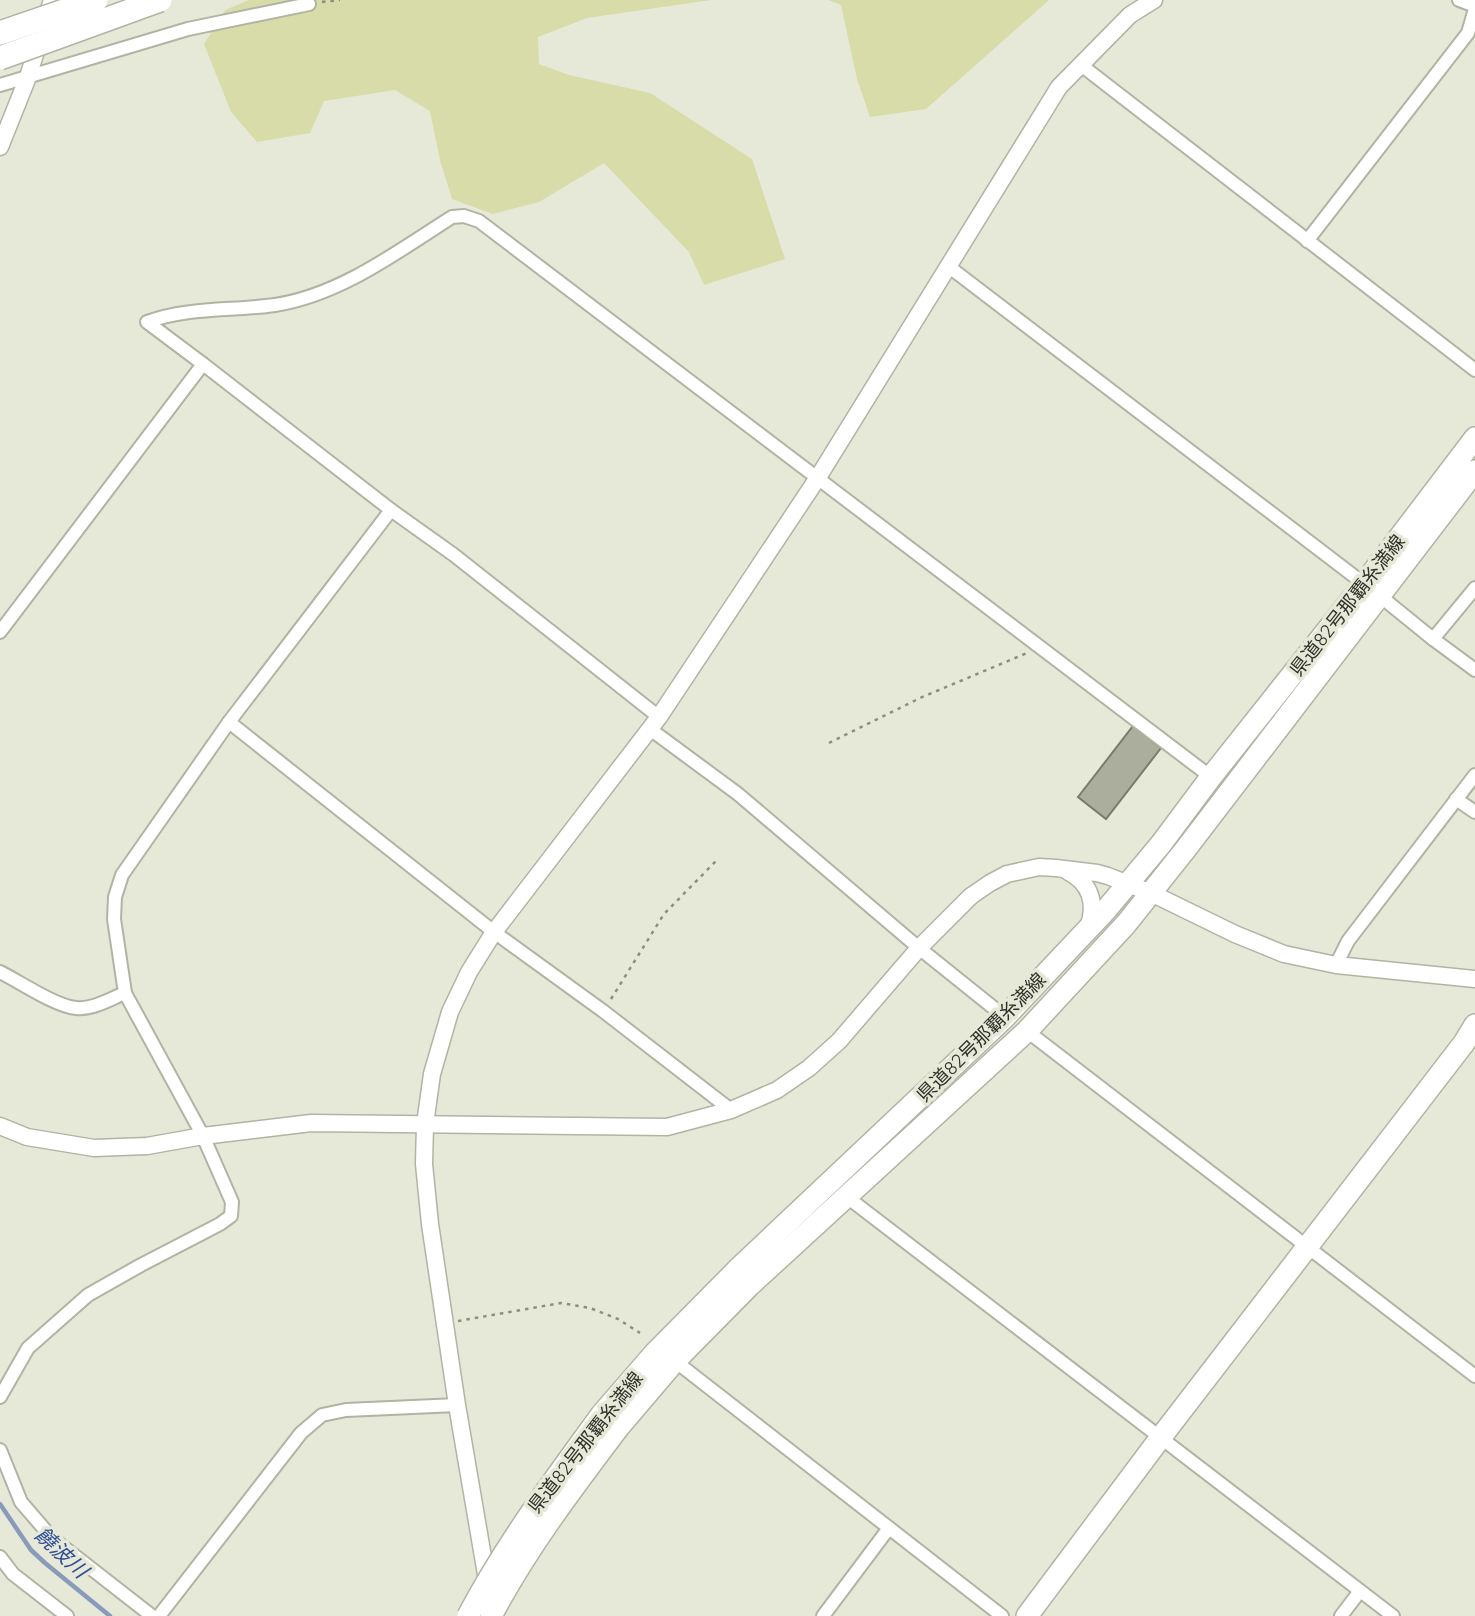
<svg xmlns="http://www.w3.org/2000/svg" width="1475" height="1616" font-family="Quicksand,'Noto Sans JP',sans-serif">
<rect width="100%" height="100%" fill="#e7e9d8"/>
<g fill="#d7dca8">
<path d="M249,0H711L587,18L538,37L539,64L569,75L650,93L752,159L785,259L704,285L689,252L604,163L539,202L493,214L452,199L440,160L430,111L395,90L324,101L310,133L257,142L231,112L204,44L225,10Z"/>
<path d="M828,0H1048V1L926,109L870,117L857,79L841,5Z"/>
</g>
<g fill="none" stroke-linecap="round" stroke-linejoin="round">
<path stroke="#899abb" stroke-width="4.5" d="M0,1504L31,1550L45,1563L110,1616"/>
</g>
<path fill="#abad9d" stroke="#7a7b6c" stroke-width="2" d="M1133,726L1161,748L1106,819L1078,797Z"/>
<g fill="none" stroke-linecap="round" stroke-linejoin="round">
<defs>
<g id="minor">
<path d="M1459,0L1475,6"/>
<path d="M1081,65L1475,370"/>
<path d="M0,85L188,29L309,4"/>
<path d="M1307,241L1468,33L1475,9"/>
<path d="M948,266L1380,596L1433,639L1475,670"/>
<path d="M203,364L147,322C187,307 232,311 275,305C340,295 397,252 452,217L464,216L479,221L1211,777"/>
<path d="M0,632L203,364L391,510L454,555L659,717"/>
<path d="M1433,639L1475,588"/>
<path d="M229,722L494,932L603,1011L731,1110"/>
<path d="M650,729L738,794L919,948L1005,1017"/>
<path d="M1456,799L1475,812"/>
<path d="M1336,965L1348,941L1475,775"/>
<path d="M0,972C20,982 55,1006 76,1008C92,1010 110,999 125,993"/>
<path d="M1027,1031L1475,1376"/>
<path d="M847,1197L1393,1616"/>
<path d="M675,1361L1002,1616"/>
<path d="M0,1397L28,1348L88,1295L141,1265L220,1224L231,1216L232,1202L203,1136L125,993L114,919L115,897L122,875L229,722L391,510"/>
<path d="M0,1450L21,1502L52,1538L152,1616"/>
<path d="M0,1557L13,1574L67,1616"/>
<path d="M159,1616L301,1433L322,1415L346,1410L457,1405"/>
<path d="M823,1616L889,1528"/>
<path d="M1341,1616L1360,1591"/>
</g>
<g id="tertiary">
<path d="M0,147L28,77L52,0"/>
<path d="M1067,871C1091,883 1097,903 1088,928"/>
<path d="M0,1126L27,1137L94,1148L147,1146L203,1136L311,1123L667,1127L731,1110L777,1090L809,1068L839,1041L919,948L971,896L990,883L1007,874L1039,867L1056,868L1097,873L1108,876L1151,893L1235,934L1284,954L1336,965L1475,979"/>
<path d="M488,1586L457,1405L430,1224L424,1164L425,1124L432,1074L450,1012L469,972L494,932L659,717L817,479L1059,87L1130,15L1154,0"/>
</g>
<g id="primary">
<path d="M602,1414L654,1354L739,1268L1005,1017L1105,911L1161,844L1211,777L1364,584L1475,438"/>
<path d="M618,1428L675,1361L749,1286L1027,1031L1126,924L1185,850L1475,471"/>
<path d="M1027,1616L1161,1437L1464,1043L1475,1025"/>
</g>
</defs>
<use href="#minor" stroke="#b1b3a3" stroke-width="16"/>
<use href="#tertiary" stroke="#b1b3a3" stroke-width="19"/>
<use href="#primary" stroke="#b1b3a3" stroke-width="24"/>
<g stroke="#8c8e81" stroke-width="2.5" stroke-dasharray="3.5 5" stroke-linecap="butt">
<path d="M322,2L340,0"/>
<path d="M829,743L920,698L1027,653"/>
<path d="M611,999L664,914L716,861"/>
<path d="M458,1321L561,1303L590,1308L618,1319L640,1333"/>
</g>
<use href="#minor" stroke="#fff" stroke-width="12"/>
<use href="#tertiary" stroke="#fff" stroke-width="16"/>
<use href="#primary" stroke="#fff" stroke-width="21"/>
<defs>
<g id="primary-bridge">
<path d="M468,1616C506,1544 554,1480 602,1414"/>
<path d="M491,1616C527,1548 572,1489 618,1428"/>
</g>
<g id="motorway-bridge">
<path d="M0,33L96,0"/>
<path d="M0,58L160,0"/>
</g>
</defs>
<use href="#primary-bridge" stroke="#b1b3a3" stroke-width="24" stroke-linecap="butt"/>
<use href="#motorway-bridge" stroke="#b1b3a3" stroke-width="26" stroke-linecap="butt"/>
<use href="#primary-bridge" stroke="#fff" stroke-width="21"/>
<use href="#motorway-bridge" stroke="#fff" stroke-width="23"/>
</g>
<g text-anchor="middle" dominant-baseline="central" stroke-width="7" stroke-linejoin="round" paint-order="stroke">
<g font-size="19" fill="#2f3029" stroke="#e7e9d8">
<text transform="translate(1347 605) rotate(-52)">県道82号那覇糸満線</text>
<text transform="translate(981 1037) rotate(-45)">県道82号那覇糸満線</text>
<text transform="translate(585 1442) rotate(-52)">県道82号那覇糸満線</text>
</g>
<g font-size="21" font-style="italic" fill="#2e4e97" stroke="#e7e9d8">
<text transform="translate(62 1552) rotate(43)">饒波川</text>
</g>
</g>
</svg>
